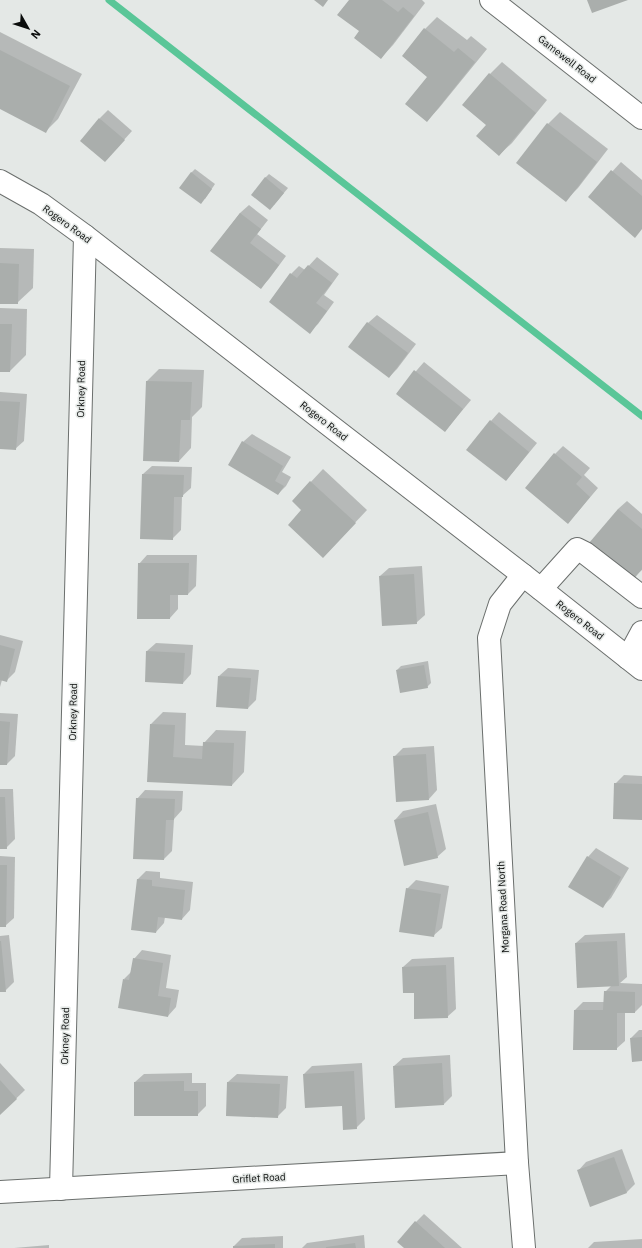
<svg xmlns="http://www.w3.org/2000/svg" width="642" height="1248" font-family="'IBM Plex Sans',sans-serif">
<rect width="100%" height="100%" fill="#e4e8e6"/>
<g fill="#0003">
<path d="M351,0H422L425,3L393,45L381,58L360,31Z"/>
<path d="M437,17L467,40L471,36L487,49L439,108L427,121L429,76L403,56L425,29Z"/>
<path d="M0,32L82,74L58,119L46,131L0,108Z"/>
<path d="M502,62L547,100L512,143L499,155L487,124L490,74Z"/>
<path d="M108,110L132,131L105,161L100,118Z"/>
<path d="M560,112L608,149L578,188L566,200L548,124Z"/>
<path d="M621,162L642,180V229L589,197Z"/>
<path d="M195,169L215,184L205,199L191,173Z"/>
<path d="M269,174L288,188L274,205L265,178Z"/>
<path d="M249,205L268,220L257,234L286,256L269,279L260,288L212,250L240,213Z"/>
<path d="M0,248L34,249L33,288L17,303H0Z"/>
<path d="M317,257L339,274L324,295L334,302L318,324L309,332L291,274L299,266L305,270Z"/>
<path d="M0,308L27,309L26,355L10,371H0Z"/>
<path d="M377,315L416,344L397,369L389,377L368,323Z"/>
<path d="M424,362L471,400L445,431L397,393Z"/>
<path d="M159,369L204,370L202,407L192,417L191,448L179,461L147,381Z"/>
<path d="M0,392L27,394L24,441L15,449L0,448Z"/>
<path d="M499,412L537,443L514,471L506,480L491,421Z"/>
<path d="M252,434L291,457L282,472L291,477L286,486L278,494L243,442Z"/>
<path d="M563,446L590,468L584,475L598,488L576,514L555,454Z"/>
<path d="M152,466L192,467L191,488L182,496L181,530L172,539L143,474Z"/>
<path d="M323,469L367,510L335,544L293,501Z"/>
<path d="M627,501L642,514V570L633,578L618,509Z"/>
<path d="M147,555H197L196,586L188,594H178V609L170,618L139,564Z"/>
<path d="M422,566L425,615L416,623L380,576L389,568Z"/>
<path d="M0,635L23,641L15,672L6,681L2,680L0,687Z"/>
<path d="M156,643L193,645L191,674L183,683L146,681L147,651Z"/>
<path d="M428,661L431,683L427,687L397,670L401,666Z"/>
<path d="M228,668L259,670L256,700L248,708L219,676Z"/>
<path d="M163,712L186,713L185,745L204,746V743L216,730L246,731L244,772L232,785L148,781L151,724Z"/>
<path d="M0,713L18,714L15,756L7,764H0Z"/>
<path d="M434,746L437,790L429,799L394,757L403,748Z"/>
<path d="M624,775L642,776V819L615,784Z"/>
<path d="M0,789H13L15,839L6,848H0Z"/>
<path d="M145,790L183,791L182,810L174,819L172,851L164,859L137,799Z"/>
<path d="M436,804L446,849L437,857L395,820L403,811Z"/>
<path d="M596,848L629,868L611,898L603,906L588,857Z"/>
<path d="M0,856L15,857L14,918L5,926H0Z"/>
<path d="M146,871L160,872V878L193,882L190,910L182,919L165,917L164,923L156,932L138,879Z"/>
<path d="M416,880L449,886L442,928L433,936L407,889Z"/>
<path d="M625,933L627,977L620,983L642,984V1005L635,1012H625V1041L616,1049L575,1010L583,1002H605V992L611,986L576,943L585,935Z"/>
<path d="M9,935L14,982L5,991H0V936Z"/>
<path d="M142,950L171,955L166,988L179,990L176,1007L168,1016L124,979L131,972L134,959Z"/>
<path d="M454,957L456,1009L447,1017L415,992L403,967L412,959Z"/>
<path d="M639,1030H642V1060L631,1038Z"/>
<path d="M450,1055L452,1096L444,1104L394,1066L403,1058Z"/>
<path d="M0,1063L25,1090L0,1114Z"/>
<path d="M362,1063L365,1119L356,1128L342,1105L304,1074L312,1066Z"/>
<path d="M192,1073V1083H206V1106L197,1115L135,1082L144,1074Z"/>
<path d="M237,1074L288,1076L286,1108L277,1117L228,1082Z"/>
<path d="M622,1149L635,1184L627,1192L591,1205L578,1171L586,1162Z"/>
<path d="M424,1214L462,1248H405L416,1222Z"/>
<path d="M364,1235L365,1248H302L307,1243Z"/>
<path d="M283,1236V1248H234V1246L242,1238Z"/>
<path d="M642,1239V1248H588L594,1242Z"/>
<path d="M49,1245V1248H14Z"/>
</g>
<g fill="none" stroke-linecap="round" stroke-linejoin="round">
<path stroke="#5ac698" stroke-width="7" d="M109,0L642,416"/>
</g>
<g fill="#aaaeac">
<path d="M314,0H328L323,7Z"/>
<path d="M349,0H382L398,12L403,7L414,16L381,59L354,38L359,31L337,15Z"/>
<path d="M587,0H628L592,13Z"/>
<path d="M424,28L454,52L458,48L475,62L427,122L405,104L427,77L402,56Z"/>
<path d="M0,50L70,86L46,133L0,109Z"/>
<path d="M489,73L536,113L499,156L476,136L486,125L462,105Z"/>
<path d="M99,118L125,140L105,162L80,141Z"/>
<path d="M547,123L597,162L566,202L516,163Z"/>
<path d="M611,170L642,196V229L635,238L588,197Z"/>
<path d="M191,172L212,189L201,204L179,188Z"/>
<path d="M265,177L284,193L270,210L251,195Z"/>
<path d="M240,213L261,229L250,243L279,265L261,289L210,251Z"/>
<path d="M0,263L19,264L18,304H0Z"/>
<path d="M308,265L332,283L316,303L327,311L310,334L269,302L290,273L297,278Z"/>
<path d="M367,322L408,353L389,378L348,347Z"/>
<path d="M0,324H12L10,372H0Z"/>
<path d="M414,370L463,409L445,432L396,394Z"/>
<path d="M146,381L192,382L190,420H181L179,462L143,461Z"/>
<path d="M0,401L20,402L16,450L0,449Z"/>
<path d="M490,420L529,452L506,481L466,450Z"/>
<path d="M242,441L283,466L275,481L284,486L278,495L228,465Z"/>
<path d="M554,453L582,477L576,484L590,497L568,524L525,488Z"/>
<path d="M142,474L184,475L183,497H174L173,540L140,539Z"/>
<path d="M310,481L356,523L323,558L288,525L301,510L292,501Z"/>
<path d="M618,509L642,529V569L633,580L589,543Z"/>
<path d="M138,563H189L188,595H170V619H137Z"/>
<path d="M414,574L417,624L382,626L379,576Z"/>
<path d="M0,645L15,649L7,682L0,680Z"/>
<path d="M146,651L185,653L183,684L145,682Z"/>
<path d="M424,665L428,688L400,693L396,670Z"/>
<path d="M218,676L251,678L248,709L216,707Z"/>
<path d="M0,721L10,722L7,765H0Z"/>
<path d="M150,724L175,725L173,757L202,759L203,742L234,743L232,786L147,782Z"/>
<path d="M426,754L429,800L396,802L393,756Z"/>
<path d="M614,783L642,784V820L613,819Z"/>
<path d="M0,797H5L7,849H0Z"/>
<path d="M136,798L175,799L174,820H166L164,860L133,859Z"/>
<path d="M428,812L438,858L404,866L394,820Z"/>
<path d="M587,856L621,877L603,908L568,887Z"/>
<path d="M0,865H7L6,927H0Z"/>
<path d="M137,879L152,880V886L185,890L182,920L158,917L156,933L131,930Z"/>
<path d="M406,888L441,894L434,937L399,932Z"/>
<path d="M0,941H1L6,992H0Z"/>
<path d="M617,941L619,986L577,988L575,943Z"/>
<path d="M133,958L163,963L158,996L171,998L168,1017L118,1008L123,979L129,980Z"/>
<path d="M446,965L448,1018L414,1019V993H403L402,967Z"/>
<path d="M604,991L635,992V1013H617V1050H573L574,1010H603Z"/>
<path d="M642,1037V1061L632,1062L630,1038Z"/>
<path d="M442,1063L444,1105L395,1108L393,1066Z"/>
<path d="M354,1071L357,1129L343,1130L342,1106L305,1108L303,1074Z"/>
<path d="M0,1080L17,1099L0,1115Z"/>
<path d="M184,1081V1091H198V1116H134V1082Z"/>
<path d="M227,1082L280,1084L278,1118L226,1116Z"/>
<path d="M614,1157L627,1193L590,1207L577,1170Z"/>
<path d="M415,1221L445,1248H404L397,1242Z"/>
<path d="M355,1243L356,1248H326V1247Z"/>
<path d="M275,1244V1248H233V1246Z"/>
</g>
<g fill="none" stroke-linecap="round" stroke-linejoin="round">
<defs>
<g id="minor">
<path d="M491,0L642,118"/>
<path d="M523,575L500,604L489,638L517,1163L524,1248"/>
<path d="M541,589L577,549L585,553L642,597"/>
<path d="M628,658L642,632"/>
<path d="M61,1189L85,236"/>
<path d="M0,1192L517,1163"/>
</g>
<path id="major" d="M0,181L41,204L85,236L523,575L642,669"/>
</defs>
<use href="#minor" stroke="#6b6f6d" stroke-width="24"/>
<use href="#major" stroke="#6b6f6d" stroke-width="24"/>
<use href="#minor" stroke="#fff" stroke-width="22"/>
<use href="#major" stroke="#fff" stroke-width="22"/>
</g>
<g text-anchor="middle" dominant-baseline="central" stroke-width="3" stroke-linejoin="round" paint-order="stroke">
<g font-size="10" fill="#0a0c0b" stroke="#e4e8e6">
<text transform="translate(567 59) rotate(38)">Gamewell Road</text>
<text transform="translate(67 224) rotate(36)">Rogero Road</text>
<text transform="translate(81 389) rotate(-89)">Orkney Road</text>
<text transform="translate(324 421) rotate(38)">Rogero Road</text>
<text transform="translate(580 620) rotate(38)">Rogero Road</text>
<text transform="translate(73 712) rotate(-89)">Orkney Road</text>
<text transform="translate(503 907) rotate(-93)">Morgana Road North</text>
<text transform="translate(65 1036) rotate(-89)">Orkney Road</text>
<text transform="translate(259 1178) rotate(-3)">Griflet Road</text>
</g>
</g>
<g transform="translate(28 28) rotate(129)" stroke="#e4e8e6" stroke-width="3" paint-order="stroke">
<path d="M0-3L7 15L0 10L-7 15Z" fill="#0a0c0b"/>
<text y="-6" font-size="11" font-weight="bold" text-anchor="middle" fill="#0a0c0b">N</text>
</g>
</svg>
